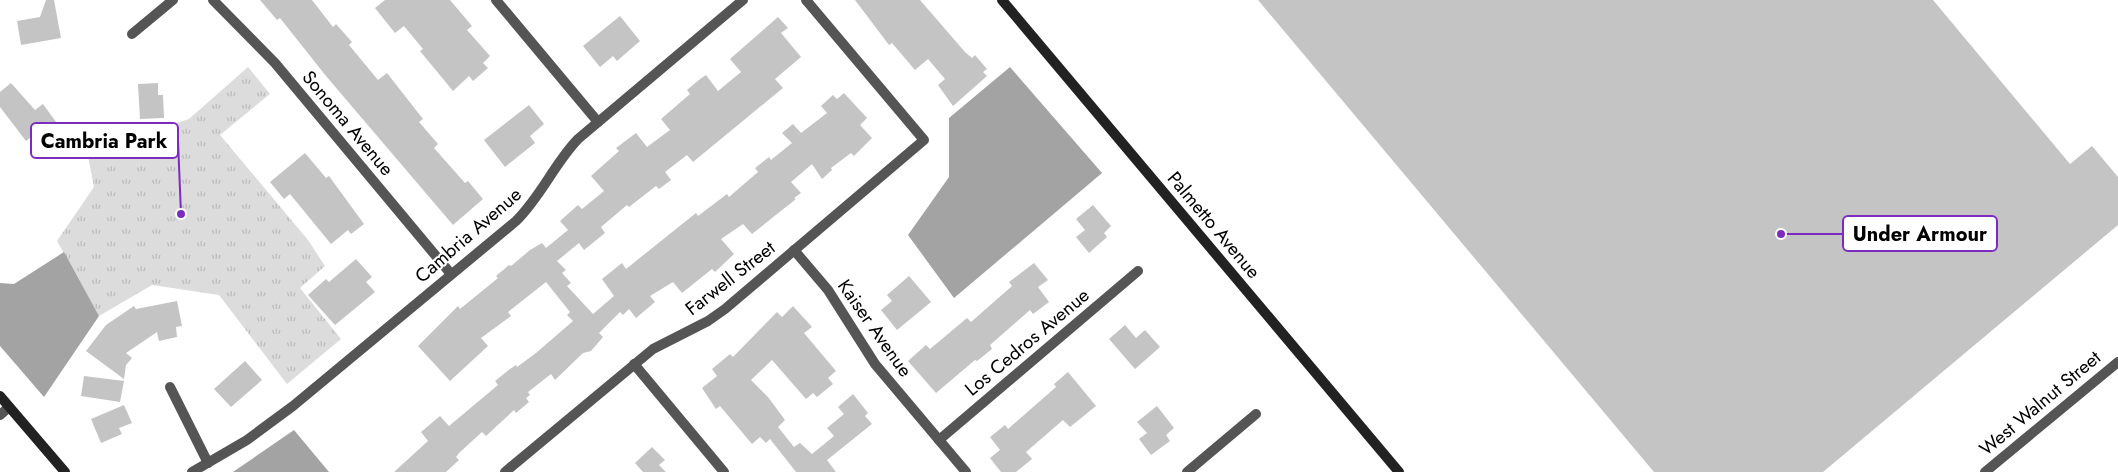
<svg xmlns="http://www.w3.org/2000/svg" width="2118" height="472" font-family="Jost,sans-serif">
<defs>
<pattern id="grass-tufts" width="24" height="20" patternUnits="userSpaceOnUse" patternTransform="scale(1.25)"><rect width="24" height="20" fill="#dcdcdc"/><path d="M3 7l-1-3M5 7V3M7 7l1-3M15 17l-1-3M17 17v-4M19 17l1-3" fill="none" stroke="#bbb"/></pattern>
</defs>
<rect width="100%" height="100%" fill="#fff"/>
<path fill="url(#grass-tufts)" d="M248,67L270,94L220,135L308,240L325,266L300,288L341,339L287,384L219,295L152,285L99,316L57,241L94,187L83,131L137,136L189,119Z"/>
<g fill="#a3a3a3">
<path d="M1010,67L1102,173L954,298L908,235L949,177V118Z"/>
<path d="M64,252L99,316L44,397L0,346V283L14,284Z"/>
<path d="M294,430L329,472H233Z"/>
</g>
<g fill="#c4c4c4">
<path d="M46,0H54L61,38L21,45L17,21L40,17Z"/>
<path d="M260,0H312L333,27L336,24L352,42L349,45L378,80L387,73L423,119L419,122L438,144L434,148L465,183L468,181L483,199L453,225L326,76L280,18L277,20Z"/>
<path d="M385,0H450L472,26L467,30L490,56L483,63L488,68L473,81L469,76L453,91L420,51L423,49L404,26L395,33L375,8Z"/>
<path d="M855,0H920L965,52L972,58L975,55L987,69L983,72L987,76L953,106L938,85L945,79L928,59L915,70L892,43L889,45Z"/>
<path d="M1258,0H1933L2070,164L2092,146L2118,177V225L1823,472H1654Z"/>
<path d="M620,16L640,41L617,61L613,56L600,67L583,46Z"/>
<path d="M778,17L788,28L781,33L801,57L775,79L783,88L693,162L687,155L665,172L671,180L659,189L656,186L629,207L627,205L601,227L605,233L584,250L579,243L557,261L566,270L562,273L571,283L567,286L593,314L614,296L602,279L622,263L626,269L696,213L698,216L727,194L729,197L758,172L755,168L769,157L771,160L792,143L782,133L793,124L801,133L827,113L821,106L833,95L837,99L844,93L867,118L860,125L872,138L854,156L851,153L831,168L832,170L822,179L812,164L791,182L801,193L794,198L796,199L752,234L743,224L721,239L734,254L715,272L712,269L682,293L673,282L650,296L655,302L636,318L629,309L623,315L620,312L599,333L603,337L591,351L583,353L555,380L551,374L528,392L530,395L526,398L529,402L516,413L514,410L486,436L482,432L459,453L456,457L459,460L446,472H394L428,441L421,432L440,416L449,426L498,385L495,381L510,369L516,365L517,367L536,353L573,321L567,315L570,312L546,282L508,312L511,316L481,338L488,346L450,381L418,346L458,306L460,309L498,278L496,276L509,265L511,266L530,250L542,243L546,248L568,230L560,221L578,205L582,209L604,191L591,176L619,151L616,148L636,133L647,147L670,130L661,119L690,94L687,90L700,79L706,75L718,91L741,72L730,59Z"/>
<path d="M11,83L35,110L43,104L59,126L40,140L35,134L26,141L0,107V92Z"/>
<path d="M158,83V95H163L164,118L140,119L138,84Z"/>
<path d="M529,105L544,124L530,136L535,143L505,167L484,140Z"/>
<path d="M305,153L326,178L329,176L364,224L351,234L348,230L331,244L290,194L284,199L270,182Z"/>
<path d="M1093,205L1111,226L1104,233L1107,237L1089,253L1076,237L1085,230L1076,219Z"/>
<path d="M356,259L372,277L366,282L375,292L335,325L308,295L326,279L329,282Z"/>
<path d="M1034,263L1048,280L1038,287L1049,302L1033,314L1030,310L990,345L992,349L977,361L975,360L936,393L908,361L926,345L930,349L967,318L971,322L1012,286L1009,282Z"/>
<path d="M909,276L931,302L897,330L881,310L892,301L887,295Z"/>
<path d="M177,301L182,326L176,327L177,337L159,341L157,332L126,353L132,358L126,365L124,379L86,351L106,325L134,306L136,309Z"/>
<path d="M793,306L812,327L804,333L836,371L828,378L833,384L817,397L813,393L806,399L772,360L751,380L768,397L785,420L778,427L794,447L800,443L812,454L834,436L827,428L844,414L838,407L853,394L868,413L865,416L872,424L827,460L836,472H796L770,439L766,443L760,437L752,444L720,406L716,409L702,388L717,376L712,369L730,354L733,357L777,312L782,317Z"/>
<path d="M1125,325L1136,338L1145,330L1160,347L1135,369L1109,339Z"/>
<path d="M245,361L262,380L231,407L214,389Z"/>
<path d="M1068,372L1096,406L1070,427L1063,420L1026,452L1032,459L1016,472H1001L990,458L1000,450L990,437L1005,425L1008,429L1056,387L1054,384Z"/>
<path d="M84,376L124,381L120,402L81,396Z"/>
<path d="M124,405L132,423L119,428L122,434L101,443L91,419Z"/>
<path d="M1157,406L1174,428L1166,435L1170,441L1151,455L1139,439L1147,433L1137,422Z"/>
<path d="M652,447L665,460L659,465L666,472H643L635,463Z"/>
</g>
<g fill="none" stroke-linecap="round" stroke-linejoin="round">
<g stroke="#555" stroke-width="10">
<path d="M213,0L275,63L451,274"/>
<path d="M496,0L598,122"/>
<path d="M132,34L173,0"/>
<path d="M794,250L828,290L875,364L966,472"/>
<path d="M634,364L724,472"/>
<path d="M170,387L208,463"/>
<path d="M0,415L9,407"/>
<path d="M939,440L1138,271"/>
<path d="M192,472L247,440L293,406L516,221C542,195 554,164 578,139L743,0"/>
<path d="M505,472L653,349L708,321L725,309L924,140L806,0"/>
<path d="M1187,472L1256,414"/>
<path d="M1985,472L2118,362"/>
</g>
<g stroke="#222" stroke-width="10">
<path d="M1002,0L1399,472"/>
<path d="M0,396L65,472"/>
</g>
</g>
<g text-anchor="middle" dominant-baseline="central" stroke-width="4" stroke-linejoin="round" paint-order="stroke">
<g font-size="19" fill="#000" stroke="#fff">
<text transform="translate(348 123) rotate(50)">Sonoma Avenue</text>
<text transform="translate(1214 225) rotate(50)">Palmetto Avenue</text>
<text transform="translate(468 235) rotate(-41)">Cambria Avenue</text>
<text transform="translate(730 278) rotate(-38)">Farwell Street</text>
<text transform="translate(875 328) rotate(55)">Kaiser Avenue</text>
<text transform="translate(1027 342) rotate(-40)">Los Cedros Avenue</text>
<text transform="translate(2040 403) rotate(-40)">West Walnut Street</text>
</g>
</g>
<path fill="none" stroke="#7b2cbf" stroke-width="2" d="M181 214L178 141M1781 234L1843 234"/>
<g fill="#7b2cbf" stroke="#fff" stroke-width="2">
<circle cx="181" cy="214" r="5"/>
<circle cx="1781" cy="234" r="5"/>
</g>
<g fill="#fff" stroke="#7b2cbf" stroke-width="2">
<rect x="31" y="123" width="147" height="35" rx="5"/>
<rect x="1843" y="216" width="154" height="35" rx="5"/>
</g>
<g font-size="20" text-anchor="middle" font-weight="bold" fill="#000">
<text x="104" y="148">Cambria Park</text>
<text x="1920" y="241">Under Armour</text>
</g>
</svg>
